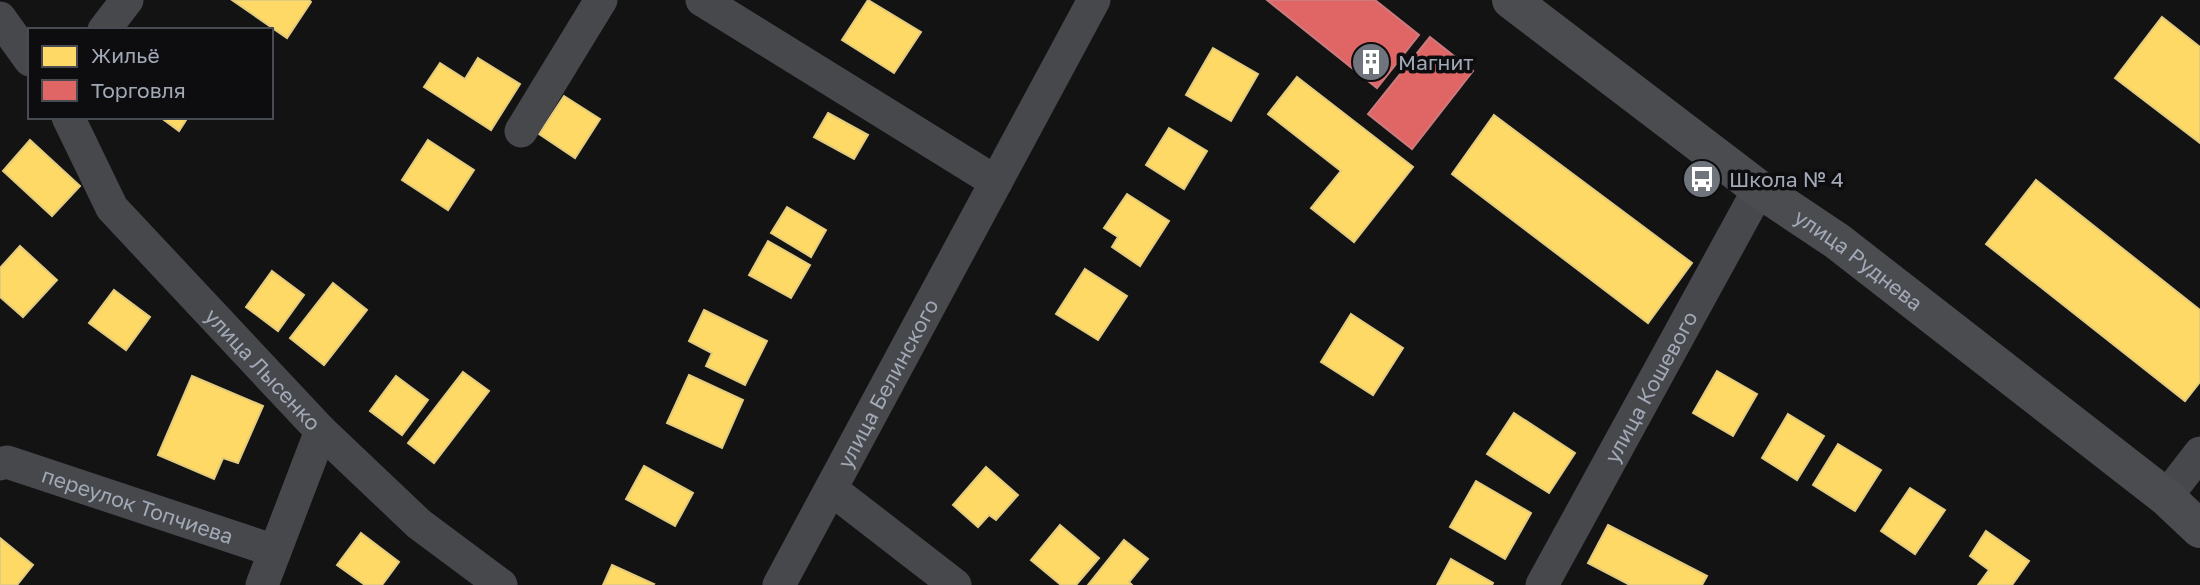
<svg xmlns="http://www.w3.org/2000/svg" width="2200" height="585" font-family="'Golos Text',sans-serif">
<rect width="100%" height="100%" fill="#131313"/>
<g fill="#ffd966" stroke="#e3cb7e" stroke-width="2">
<path d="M232,0H309L311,2L287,38Z"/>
<path d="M868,0L921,32L894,73L842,40Z"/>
<path d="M2162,17L2200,47V143L2115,78Z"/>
<path d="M1213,48L1258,74L1231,121L1186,95Z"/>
<path d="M478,58L520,84L491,130L424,87L440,63L465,79Z"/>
<path d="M1297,77L1413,167L1354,242L1311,208L1341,171L1268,114Z"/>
<path d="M564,96L600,119L575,158L539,134Z"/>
<path d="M828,113L868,135L854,159L814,137Z"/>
<path d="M1494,115L1692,263L1648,323L1452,174Z"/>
<path d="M160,117H188L179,131Z"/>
<path d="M1169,128L1207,151L1184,189L1146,165Z"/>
<path d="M30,140L80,186L52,216L3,171Z"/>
<path d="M428,140L474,170L448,210L402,180Z"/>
<path d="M2036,180L2200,310V382L2185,401L1986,244Z"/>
<path d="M1127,194L1169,221L1140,266L1112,247L1118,237L1104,228Z"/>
<path d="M787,207L826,230L811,257L771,233Z"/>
<path d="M768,241L810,265L791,298L749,275Z"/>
<path d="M20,246L57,280L23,317L0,297V268Z"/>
<path d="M1085,269L1127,296L1098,340L1056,314Z"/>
<path d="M272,271L304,295L278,331L246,307Z"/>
<path d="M333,283L367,310L324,365L290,338Z"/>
<path d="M114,290L150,317L126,350L89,323Z"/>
<path d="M704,310L767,341L745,385L706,366L712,353L689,341Z"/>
<path d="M1351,314L1403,348L1373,395L1321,362Z"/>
<path d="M1717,371L1757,394L1733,436L1693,413Z"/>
<path d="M463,372L489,391L434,463L408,443Z"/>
<path d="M689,375L743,400L722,448L667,423Z"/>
<path d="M192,376L263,406L238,463L223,458L214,479L158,455Z"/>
<path d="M396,376L428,400L402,435L370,411Z"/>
<path d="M1514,413L1575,453L1549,493L1487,454Z"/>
<path d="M1788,414L1824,436L1797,480L1762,458Z"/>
<path d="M1838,444L1881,470L1855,511L1813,485Z"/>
<path d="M644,466L693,493L675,526L626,499Z"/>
<path d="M986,467L1018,495L996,520L989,515L978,527L953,505Z"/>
<path d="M1476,481L1531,513L1505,559L1450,527Z"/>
<path d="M1910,488L1945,510L1915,554L1881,531Z"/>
<path d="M1060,525L1099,558L1076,585H1061L1031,560Z"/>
<path d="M1608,525L1707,576L1702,585H1630L1588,563Z"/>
<path d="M1986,531L2029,561L2012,585H1978L1989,570L1970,556Z"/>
<path d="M361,533L399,562L382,585H365L337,565Z"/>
<path d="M0,538L33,565L17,585H0Z"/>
<path d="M1124,540L1148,559L1129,582L1132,585H1088Z"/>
<path d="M1451,559L1493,583L1492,585H1437Z"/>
<path d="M612,565L654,584L653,585H603Z"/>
</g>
<g fill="#e06666" stroke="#cd7a7e" stroke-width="2">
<path d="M1267,0H1375L1419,35L1377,88Z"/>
<path d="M1430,37L1473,71L1412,149L1368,114Z"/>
</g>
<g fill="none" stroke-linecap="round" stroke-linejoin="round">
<g stroke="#46484c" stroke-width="33">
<path d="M702,0L996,182"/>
<path d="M0,18L30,60"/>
<path d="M104,30L127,0"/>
<path id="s1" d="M68,117L112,208L321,431L419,524L501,585"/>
<path d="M521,131L601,0"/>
<path id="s2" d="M0,464L7,462L275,551"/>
<path d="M831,489L955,585"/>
<path d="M2166,497L2200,453"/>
<path d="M262,585L321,431"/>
<path id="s3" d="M779,585L1094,0"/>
<path id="s4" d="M1542,585L1759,189"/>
</g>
<path stroke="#4a4c50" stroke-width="38" id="s5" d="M1511,0L1759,189L1837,241L2166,497L2200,529"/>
</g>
<defs>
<symbol id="building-disc" viewBox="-11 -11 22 22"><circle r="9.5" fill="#70747d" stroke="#0d0d0f"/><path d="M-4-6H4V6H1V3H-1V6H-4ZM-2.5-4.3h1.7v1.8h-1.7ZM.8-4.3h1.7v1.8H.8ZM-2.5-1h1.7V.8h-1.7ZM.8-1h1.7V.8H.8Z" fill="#fff"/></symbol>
<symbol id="bus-disc" viewBox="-11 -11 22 22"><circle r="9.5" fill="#70747d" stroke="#0d0d0f"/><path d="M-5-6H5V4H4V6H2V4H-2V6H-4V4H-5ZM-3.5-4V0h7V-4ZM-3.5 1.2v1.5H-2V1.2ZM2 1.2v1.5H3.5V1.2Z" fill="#fff"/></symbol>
</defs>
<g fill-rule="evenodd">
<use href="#building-disc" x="1349" y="40" width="44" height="44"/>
<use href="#bus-disc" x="1680" y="157" width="44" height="44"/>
</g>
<g text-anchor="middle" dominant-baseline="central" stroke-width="7" stroke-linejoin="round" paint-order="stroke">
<g font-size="21" fill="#a2a9b6" stroke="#0d0d0f" text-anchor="start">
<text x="1398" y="62">Магнит</text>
<text x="1729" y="179">Школа № 4</text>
</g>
<g font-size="21" fill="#a2a9b6" stroke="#0d0d0f">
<text stroke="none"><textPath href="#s5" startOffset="434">улица Руднева</textPath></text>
<text stroke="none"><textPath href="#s1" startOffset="322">улица Лысенко</textPath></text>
<text stroke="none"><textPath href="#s3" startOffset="229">улица Белинского</textPath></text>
<text stroke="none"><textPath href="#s4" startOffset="226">улица Кошевого</textPath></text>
<text stroke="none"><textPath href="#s2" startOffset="145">переулок Топчиева</textPath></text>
</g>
</g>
<rect x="28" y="28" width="245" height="91" fill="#0d0d0f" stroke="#494b52" stroke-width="2"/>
<rect x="42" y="46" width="35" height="21" fill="#ffd966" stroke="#494b52" stroke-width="2"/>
<text x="91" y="63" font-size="21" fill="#a2a9b6">Жильё</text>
<rect x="42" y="80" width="35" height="21" fill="#e06666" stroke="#494b52" stroke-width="2"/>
<text x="91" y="98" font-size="21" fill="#a2a9b6">Торговля</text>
</svg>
